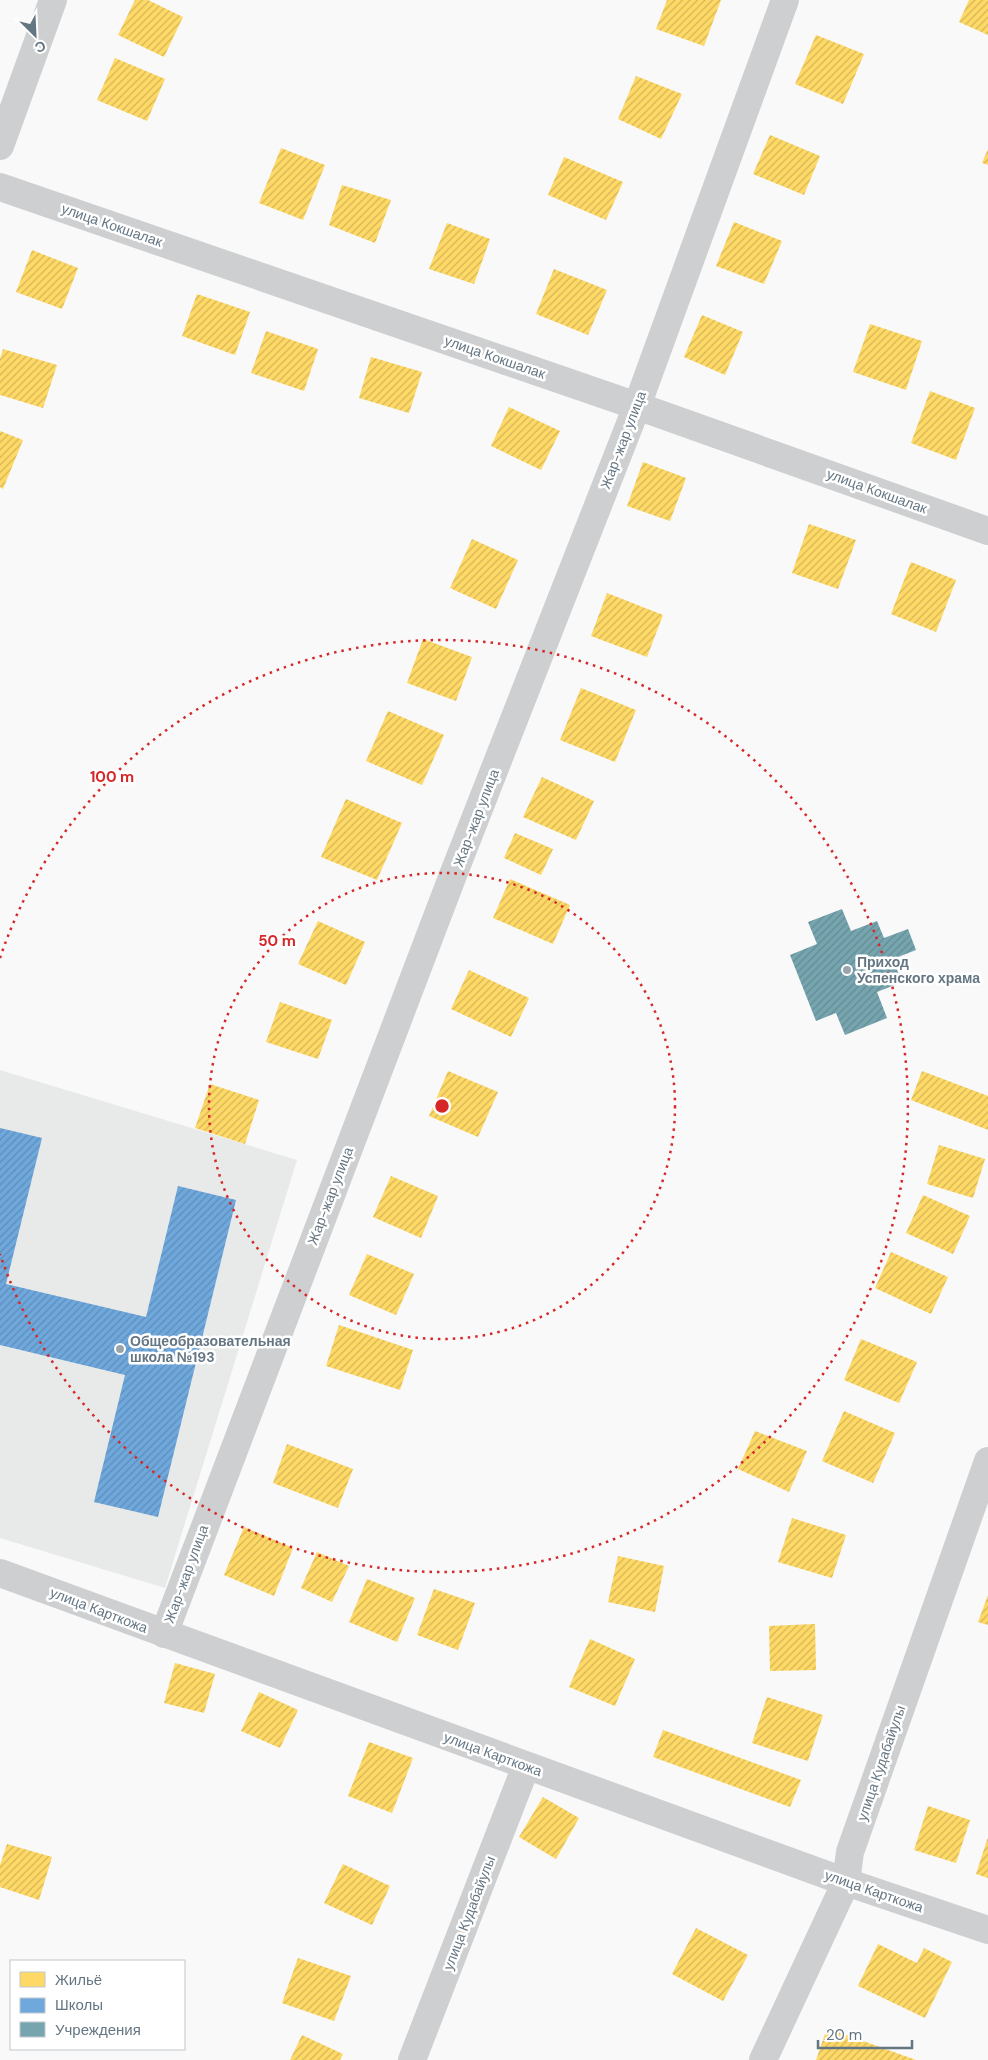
<svg xmlns="http://www.w3.org/2000/svg" width="988" height="2060" font-family="'DM Sans',sans-serif">
<defs>
<pattern id="homes-hatch" width="6" height="6" patternUnits="userSpaceOnUse" patternTransform="scale(1.25)"><rect width="6" height="6" fill="#ffd966"/><path d="M-1 1l2-2M0 6l6-6M5 7l2-2" fill="none" stroke="#d2b559"/></pattern>
<pattern id="schools-hatch" width="6" height="6" patternUnits="userSpaceOnUse" patternTransform="scale(1.25)"><rect width="6" height="6" fill="#6fa8dc"/><path d="M-1 1l2-2M0 6l6-6M5 7l2-2" fill="none" stroke="#5f8db8"/></pattern>
<pattern id="public-hatch" width="6" height="6" patternUnits="userSpaceOnUse" patternTransform="scale(1.25)"><rect width="6" height="6" fill="#76a5af"/><path d="M-1 1l2-2M0 6l6-6M5 7l2-2" fill="none" stroke="#648b94"/></pattern>
</defs>
<rect width="100%" height="100%" fill="#f9f9f9"/>
<path fill="#e8e9e9" d="M0,1070L297,1160L165,1588L0,1538Z"/>
<g fill="url(#homes-hatch)">
<path d="M135,0H148L183,17L164,57L118,35Z"/>
<path d="M667,0H721L704,46L656,29Z"/>
<path d="M969,0H988V35L959,22Z"/>
<path d="M816,35L864,54L843,104L795,84Z"/>
<path d="M115,58L165,79L147,121L97,100Z"/>
<path d="M636,76L682,94L661,139L618,119Z"/>
<path d="M770,135L820,156L804,195L753,174Z"/>
<path d="M281,148L325,165L303,220L259,203Z"/>
<path d="M988,149V165L982,163Z"/>
<path d="M564,157L623,182L606,220L548,195Z"/>
<path d="M342,185L391,200L375,243L329,225Z"/>
<path d="M734,222L782,241L764,284L716,266Z"/>
<path d="M447,223L490,239L474,284L429,269Z"/>
<path d="M32,250L78,268L62,309L16,292Z"/>
<path d="M554,269L607,290L588,335L536,314Z"/>
<path d="M197,294L250,312L235,355L182,336Z"/>
<path d="M702,315L743,332L725,375L684,357Z"/>
<path d="M870,324L922,341L906,390L853,372Z"/>
<path d="M266,331L318,349L304,391L251,373Z"/>
<path d="M3,349L57,365L43,408L0,395V359Z"/>
<path d="M371,357L422,372L409,413L359,398Z"/>
<path d="M930,391L975,408L956,460L911,443Z"/>
<path d="M509,407L560,431L541,470L491,446Z"/>
<path d="M0,431L23,440L3,489L0,487Z"/>
<path d="M643,462L686,478L670,521L627,506Z"/>
<path d="M809,524L856,540L838,589L792,573Z"/>
<path d="M472,539L518,560L496,609L450,588Z"/>
<path d="M911,562L956,580L936,632L891,614Z"/>
<path d="M607,593L663,615L647,657L591,636Z"/>
<path d="M423,639L472,657L456,701L407,683Z"/>
<path d="M581,688L636,710L615,762L560,740Z"/>
<path d="M388,711L444,735L422,785L366,761Z"/>
<path d="M542,777L594,801L576,840L523,817Z"/>
<path d="M346,799L402,823L377,880L321,857Z"/>
<path d="M515,833L553,849L541,875L504,858Z"/>
<path d="M510,879L570,905L553,944L493,918Z"/>
<path d="M318,921L365,942L346,985L298,964Z"/>
<path d="M469,970L529,998L511,1037L451,1009Z"/>
<path d="M280,1002L332,1020L318,1059L266,1042Z"/>
<path d="M448,1071L498,1092L478,1137L429,1116Z"/>
<path d="M922,1071L988,1096V1130L911,1100Z"/>
<path d="M210,1084L259,1100L245,1144L195,1128Z"/>
<path d="M939,1145L985,1159L973,1198L927,1184Z"/>
<path d="M391,1176L438,1196L421,1238L373,1217Z"/>
<path d="M923,1195L970,1216L953,1254L906,1233Z"/>
<path d="M891,1252L948,1277L931,1314L875,1288Z"/>
<path d="M367,1254L414,1274L396,1315L349,1295Z"/>
<path d="M339,1325L413,1350L400,1390L326,1366Z"/>
<path d="M861,1339L917,1362L899,1403L844,1380Z"/>
<path d="M844,1411L895,1433L873,1483L822,1461Z"/>
<path d="M755,1431L807,1451L789,1492L738,1469Z"/>
<path d="M287,1444L353,1469L338,1508L273,1483Z"/>
<path d="M792,1518L846,1535L832,1578L778,1562Z"/>
<path d="M244,1527L293,1548L274,1596L224,1575Z"/>
<path d="M317,1552L349,1566L332,1602L301,1588Z"/>
<path d="M618,1556L664,1566L655,1612L608,1602Z"/>
<path d="M367,1579L415,1598L397,1642L349,1622Z"/>
<path d="M434,1589L475,1603L458,1650L417,1635Z"/>
<path d="M988,1595V1625L978,1622Z"/>
<path d="M815,1624L816,1670L770,1671L769,1626Z"/>
<path d="M590,1639L635,1659L615,1706L569,1687Z"/>
<path d="M175,1663L215,1674L204,1713L164,1703Z"/>
<path d="M259,1692L298,1710L280,1748L241,1731Z"/>
<path d="M767,1697L823,1715L808,1761L752,1743Z"/>
<path d="M663,1730L801,1780L790,1807L653,1757Z"/>
<path d="M369,1742L413,1758L392,1813L348,1796Z"/>
<path d="M543,1797L579,1818L556,1859L519,1837Z"/>
<path d="M928,1806L970,1820L956,1863L914,1850Z"/>
<path d="M988,1837V1878L976,1874Z"/>
<path d="M7,1844L52,1857L39,1900L0,1887V1865Z"/>
<path d="M343,1864L390,1886L372,1925L324,1903Z"/>
<path d="M696,1928L748,1955L723,2001L672,1974Z"/>
<path d="M878,1944L917,1963L924,1948L952,1962L925,2018L858,1986Z"/>
<path d="M298,1958L351,1976L334,2021L282,2003Z"/>
<path d="M827,2028L916,2060H816Z"/>
<path d="M302,2035L343,2054L340,2060H290Z"/>
</g>
<path fill="url(#schools-hatch)" d="M0,1128L42,1138L6,1284L146,1317L178,1186L236,1200L158,1517L94,1502L125,1375L0,1345Z"/>
<path fill="url(#public-hatch)" d="M842,909L851,931L877,921L884,938L908,929L916,950L893,959L902,982L877,992L887,1018L845,1035L836,1013L816,1021L790,955L817,944L808,922Z"/>
<g fill="none" stroke-linecap="round" stroke-linejoin="round">
<g stroke="#cecfd0" stroke-width="28">
<path d="M0,146L53,0"/>
<path d="M0,187L637,406L988,531"/>
<path d="M0,1573L846,1882L988,1930"/>
<path d="M164,1634L453,875L637,406L785,0"/>
<path d="M412,2060L526,1766"/>
<path d="M763,2060L846,1882L850,1852L988,1461"/>
</g>
</g>
<g fill="none" stroke="#d62828" stroke-width="2.5" stroke-dasharray="2.5 5">
<circle cx="442" cy="1106" r="233"/>
<path d="M0 958A466 466 0 1 1 0 1254"/>
</g>
<g fill="#99a4ac" stroke="#fff" stroke-width="2">
<circle cx="847" cy="970" r="5"/>
<circle cx="120" cy="1349" r="5"/>
</g>
<g text-anchor="middle" dominant-baseline="central" stroke-width="5" stroke-linejoin="round" paint-order="stroke">
<g font-size="14" fill="#657683" stroke="#fff">
<text transform="translate(112 225) rotate(19)">улица Кокшалак</text>
<text transform="translate(495 357) rotate(19)">улица Кокшалак</text>
<text transform="translate(623 440) rotate(-69)">Жар-жар улица</text>
<text transform="translate(877 491) rotate(20)">улица Кокшалак</text>
<text transform="translate(476 818) rotate(-69)">Жар-жар улица</text>
<text transform="translate(330 1196) rotate(-69)">Жар-жар улица</text>
<text transform="translate(186 1574) rotate(-70)">Жар-жар улица</text>
<text transform="translate(99 1610) rotate(21)">улица Карткожа</text>
<text transform="translate(493 1754) rotate(20)">улица Карткожа</text>
<text transform="translate(881 1763) rotate(-71)">улица Кудабайулы</text>
<text transform="translate(874 1891) rotate(19)">улица Карткожа</text>
<text transform="translate(469 1913) rotate(-69)">улица Кудабайулы</text>
</g>
<g font-size="14" font-weight="bold" fill="#657683" stroke="#fff" text-anchor="start">
<text x="857" y="962">Приход<tspan x="857" dy="16">Успенского храма</tspan></text>
<text x="130" y="1341">Общеобразовательная<tspan x="130" dy="16">школа №193</tspan></text>
</g>
</g>
<circle cx="442" cy="1106" r="8" fill="#d62828" stroke="#fff" stroke-width="2.5"/>
<g font-size="15" text-anchor="middle" font-weight="bold" fill="#d62828" stroke="#fff" stroke-width="5" stroke-linejoin="round" paint-order="stroke">
<text x="112" y="782">100 m</text>
<text x="277" y="946">50 m</text>
</g>
<rect x="10" y="1960" width="175" height="90" fill="#ffffff" stroke="#c1c8cd"/>
<rect x="20" y="1972" width="25" height="15" fill="#ffd966" stroke="#c1c8cd"/>
<text x="55" y="1985" font-size="15" fill="#657683">Жильё</text>
<rect x="20" y="1998" width="25" height="15" fill="#6fa8dc" stroke="#c1c8cd"/>
<text x="55" y="2010" font-size="15" fill="#657683">Школы</text>
<rect x="20" y="2022" width="25" height="15" fill="#76a5af" stroke="#c1c8cd"/>
<text x="55" y="2035" font-size="15" fill="#657683">Учреждения</text>
<g transform="translate(35 35) rotate(156)" stroke="#ffffff" stroke-width="4" paint-order="stroke">
<path d="M0-4L9 19L0 12L-9 19Z" fill="#657683"/>
<text y="-8" font-size="14" font-weight="bold" text-anchor="middle" fill="#657683">С</text>
</g>
<path d="M818 2040v8h94v-8" fill="none" stroke="#657683" stroke-width="2.5"/>
<text x="826" y="2040" font-size="15" fill="#657683" stroke="#ffffff" stroke-width="4" paint-order="stroke">20 m</text>
</svg>
